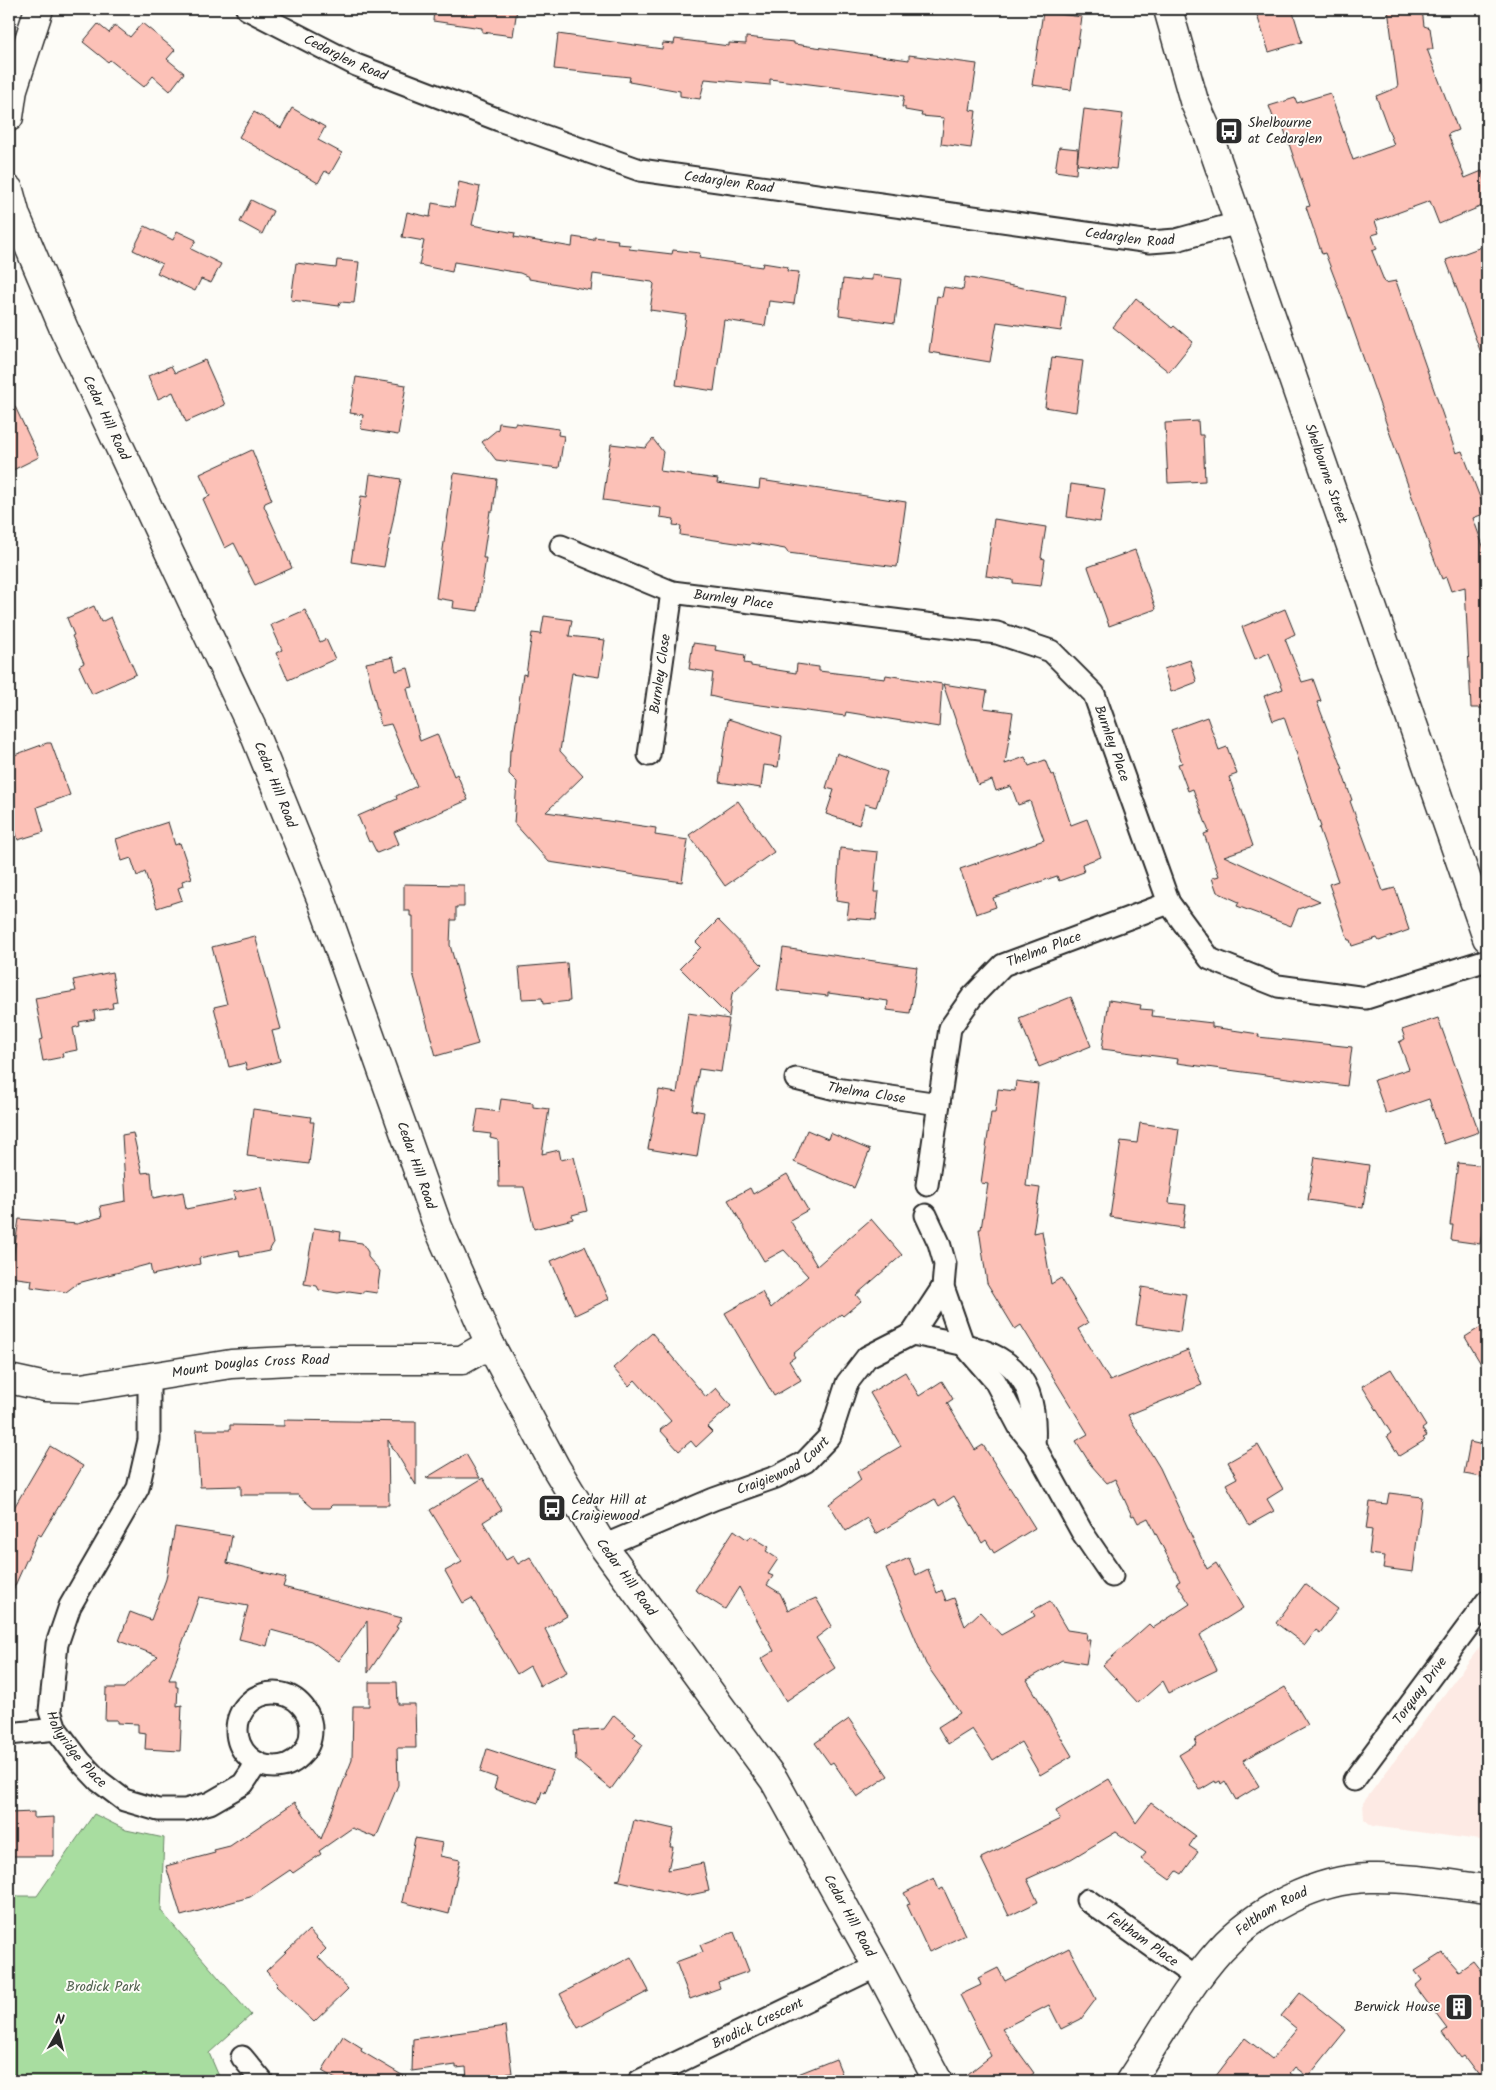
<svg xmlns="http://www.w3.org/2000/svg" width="1496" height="2090" font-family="Kalam,sans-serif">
<rect width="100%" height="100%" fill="#fdfcf7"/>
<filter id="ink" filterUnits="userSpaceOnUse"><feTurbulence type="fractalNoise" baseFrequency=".02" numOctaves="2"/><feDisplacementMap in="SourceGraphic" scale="10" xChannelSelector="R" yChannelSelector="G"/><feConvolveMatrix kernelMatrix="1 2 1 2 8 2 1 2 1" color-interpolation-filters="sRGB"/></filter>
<g filter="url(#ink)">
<path fill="#fdeae4" d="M1487,1637V1841L1372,1826L1364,1819L1363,1803Z"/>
<path fill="#a8dda0" stroke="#6a8466" d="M94,1814L126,1830L164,1838L161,1911L251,2015L209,2053L221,2081H9V1896H37Z"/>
<g fill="#fcc1b7" stroke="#2b2b2b">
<path d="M434,9H517L513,36L482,32V28L433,21Z"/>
<path d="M1255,9H1292L1302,42L1269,52Z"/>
<path d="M1388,9H1422L1424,26L1430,28L1433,49H1427L1458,130L1448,134L1465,178L1482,171L1487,185V204L1439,224L1430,201L1375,221L1379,233L1372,235L1377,249L1372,251L1385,283L1396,281L1456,453L1462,451L1486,513L1473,518L1487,557V708H1471L1465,587L1451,591L1446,577L1442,579L1430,548L1343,300L1325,253L1322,254L1306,207L1310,206L1282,123L1276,125L1269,106L1295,98L1297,103L1330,93L1353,160L1394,145L1376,96L1398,87Z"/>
<path d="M1043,12L1082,17L1071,90L1032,85Z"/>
<path d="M142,23L175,50L167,59L184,73L170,91L153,76L144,87L110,60L108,62L83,42L98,24L109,33L115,25L130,37Z"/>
<path d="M558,34L662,49L663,43L674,44L675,39L729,46V43L746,44V37L794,42V44L909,60V55L977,64L970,110L976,111L971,148L941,144L944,118L921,116L922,113L905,110V107H902L904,96L770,79V85L705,79L700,99L680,96V91L629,82L630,77L554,69Z"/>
<path d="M292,108L325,127L318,140L342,153L330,174L325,171L318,183L239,137L254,112L281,128Z"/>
<path d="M1084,109L1123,114L1116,169L1077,164Z"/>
<path d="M1059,147L1078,149L1076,174L1055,171Z"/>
<path d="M459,182L480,187L472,225L515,233L514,237L572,247L573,237L594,240V237L618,240L617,244L630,245L629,249L672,254L673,250L700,253L699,258L762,267L763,263L788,267L787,271L799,272L794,304L769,301L765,326L724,320L714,391L676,385L686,315L650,310L654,284L652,282L593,274L591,290L529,279V277L520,273L454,262L452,272L419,265L424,241L402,237L407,212L430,217L432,203L454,207Z"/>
<path d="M251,200L273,211L262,234L240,222Z"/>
<path d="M145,226L173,240L177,231L196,240L191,249L221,264L211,283L201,279L195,291L157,273L162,264L133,250Z"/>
<path d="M1487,245V366H1486L1446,260Z"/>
<path d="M337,260L359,262L354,303L340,302L339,306L291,300L296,263L336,268Z"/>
<path d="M872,275L901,279L895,323L839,315L843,279L859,281L860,279L872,280Z"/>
<path d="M965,277L1066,296L1061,331L997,322L990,362L929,352L937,296L942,297L944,287L963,290Z"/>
<path d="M1136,298L1172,328L1174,326L1193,342L1169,372L1113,327Z"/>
<path d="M1052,357L1083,361L1076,412L1045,407Z"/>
<path d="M205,360L225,405L186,422L173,392L158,399L148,376L171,366L175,373Z"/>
<path d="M356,377L406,385L398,435L361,429L363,415L350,413Z"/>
<path d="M9,394L39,457L9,472Z"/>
<path d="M1198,421L1199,435H1203L1205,481L1168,483L1165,423Z"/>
<path d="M499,423L515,425V423L559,429L558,435L564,436L559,468L496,460L482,442L498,429Z"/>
<path d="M653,439L663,452L660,471L718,479L717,483L759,489L760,480L906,502L897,567L788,553L785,549L751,543L750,545L680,535L681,526L673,525L674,519L660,517L661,508L603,500L611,444L645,448Z"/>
<path d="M252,450L272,500L265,503L264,506L292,568L255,585L234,543L225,548L203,499L210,496L200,474Z"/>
<path d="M454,473L497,479L493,511H490L483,558H486L478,611L453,608L454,601L436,598Z"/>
<path d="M370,474L401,479L384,567L351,562L361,496L367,497Z"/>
<path d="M1071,484L1105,489L1100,522L1067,517Z"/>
<path d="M994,519L1046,527L1041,558L1045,559L1041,586L1013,583V580L986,576Z"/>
<path d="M1135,550L1156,609L1109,626L1088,567Z"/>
<path d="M94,606L101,622L111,617L136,674L92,694L79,666L84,663L72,636L74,635L67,618Z"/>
<path d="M1285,609L1295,634L1285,639L1302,682L1313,679L1321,701L1317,702L1343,769H1341L1352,800L1350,801L1383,891L1395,888L1409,930L1379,941L1377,938L1352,946L1350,940H1348L1329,884L1338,881L1319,828L1321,827L1298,758L1284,717L1273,721L1264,696L1283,689L1269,653L1255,659L1242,627Z"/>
<path d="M305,610L320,642L326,639L335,659L288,680L276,653L282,650L271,625Z"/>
<path d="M544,616L572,620L569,636L605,640L599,677L572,673L560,751L583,776L546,812L656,828L655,835L688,840L682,882L549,862L514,823L517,782L509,774L510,750H512L523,674L526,675L532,633L541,634Z"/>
<path d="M693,643L716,646L715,650L745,655L744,663L751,664V666L796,673L797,664L819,667V671L885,679L886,675L942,684L939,727L846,712L845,716L730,701L710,696L713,673L689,669Z"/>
<path d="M393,657L396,671L408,668L413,687L407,688L420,741L437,734L454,776L457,774L468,800L394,832L399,844L377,853L371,841L369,842L358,816L397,799L396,796L417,786L391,724L381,726L366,663Z"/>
<path d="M1190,660L1197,682L1171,692L1164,669Z"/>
<path d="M943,684L987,691L984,708L1013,712L1005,764L1025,757L1029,766L1045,760L1051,775L1054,774L1071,825L1087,819L1101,857L1082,864L1084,872L1059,881L1057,876L993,898L996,907L976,914L960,869L1044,840L1030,801L1018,805L1011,786L996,791L992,780L978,785Z"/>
<path d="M1207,717L1219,750L1227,747L1237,774L1229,777L1253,846L1224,856L1320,901L1298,909L1291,926L1237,906L1239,902L1217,892L1212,878L1219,876L1204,834L1209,832L1193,789L1188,791L1178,764L1182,763L1171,730Z"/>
<path d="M728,719L782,736L778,767L764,765L761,788L719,782Z"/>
<path d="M47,743H51L70,795L37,807L44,832L18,840L9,810V757Z"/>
<path d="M837,753L887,772L876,807L865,804L859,825L826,814L834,790L826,788Z"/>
<path d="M738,801L774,852L725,886L689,835Z"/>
<path d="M168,822L175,845L180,843L192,878L182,881L183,886L178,888L182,900L157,908L145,872L137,876L131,858L122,861L116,839Z"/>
<path d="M840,848L878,852L874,892H879L876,920L847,918L849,903L836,901Z"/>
<path d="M404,884L464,885V907H456V920H451L450,945L478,1044L436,1056L413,973V916H410V911H404Z"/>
<path d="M718,920L762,965L732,994L729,1017L680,968L701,947L696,942Z"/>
<path d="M255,936L281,1029L272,1031L280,1061L247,1070L245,1063L229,1067L214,1007L227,1004L212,947Z"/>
<path d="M783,948L917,967L910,1013L887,1010L888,1001L828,993V996L777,990Z"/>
<path d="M567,963L570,1001L543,1004L542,998L522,999L519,967Z"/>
<path d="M112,972L117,1002L112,1003L113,1008L94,1011L95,1019L79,1022L80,1026L73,1028L77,1050L62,1053L63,1057L43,1061L39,1040L43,1039L35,998L76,991L73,980Z"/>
<path d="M1071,997L1091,1046L1039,1067L1019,1018Z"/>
<path d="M1109,1000L1141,1005L1140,1009L1153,1010L1152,1016L1212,1023V1027L1259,1034L1258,1037L1352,1047L1347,1086L1177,1063L1178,1059L1102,1049Z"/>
<path d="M688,1013L729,1019L721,1072L699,1069L692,1110L704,1112L697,1157L648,1149L659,1090L677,1093Z"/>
<path d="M1438,1018L1479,1132L1444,1144L1429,1099L1386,1114L1374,1080L1409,1069L1399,1042L1405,1039L1402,1030Z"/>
<path d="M1016,1081L1038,1084L1026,1186L1040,1188L1033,1233L1042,1231L1051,1284L1061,1278L1088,1323L1078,1329L1110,1381L1188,1350L1202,1385L1128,1415L1160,1468L1207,1569L1216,1563L1243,1608L1200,1635L1217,1670L1169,1693L1163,1681L1138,1703L1103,1665L1149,1624L1153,1628L1190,1604L1176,1583L1180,1581L1148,1518L1138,1523L1134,1515L1132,1516L1115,1479L1107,1483L1091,1465L1076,1441L1088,1434L1021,1325L1015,1329L987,1283L979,1229H981L988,1184L981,1183L991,1113H995L998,1089L1015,1091Z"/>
<path d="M501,1099L533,1103V1107L549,1109L542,1154L559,1150L561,1160L574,1157L587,1211L572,1215L573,1219L534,1229L524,1187H499L498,1140L490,1138L491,1134L474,1132L478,1109L499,1112Z"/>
<path d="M253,1109L311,1117L310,1122H314L309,1164L247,1156Z"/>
<path d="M1140,1123L1179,1129L1169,1203L1186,1205L1183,1228L1110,1217L1121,1141L1137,1143Z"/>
<path d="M807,1130L828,1139L830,1133L870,1150L854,1188L794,1162Z"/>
<path d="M133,1133L142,1173L151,1172L153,1198L183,1192L186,1209L235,1199L233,1192L261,1187L273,1244L269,1251L240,1257L239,1250L199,1258L200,1264L152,1275L150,1264L78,1283L66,1292L31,1287L32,1280L10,1277L19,1219L77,1224L102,1217L100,1206L126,1201L122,1135Z"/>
<path d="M1315,1157L1369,1165L1363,1208L1308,1200Z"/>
<path d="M1458,1163L1487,1166V1201L1480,1244L1451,1240L1453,1225H1450Z"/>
<path d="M787,1174L808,1210L790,1220L817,1266L871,1219L902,1255L856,1295L861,1301L843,1316L841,1314L793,1354L795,1357L789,1361L801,1380L774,1396L725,1313L762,1292L771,1308L808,1276L784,1250L764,1261L728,1200L750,1188L753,1194Z"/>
<path d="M314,1228L341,1232L340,1240L362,1243L368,1252V1257L380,1271L377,1293L363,1291V1293L349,1291L338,1293L319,1290L317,1286L304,1284Z"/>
<path d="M585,1246L609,1299L575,1315L551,1261Z"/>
<path d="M1142,1287L1186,1294L1180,1332L1136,1325Z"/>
<path d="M1487,1323V1374L1465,1337Z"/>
<path d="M652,1333L706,1397L716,1388L731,1406L707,1427L712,1432L696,1447L691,1441L679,1451L660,1430L671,1421L635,1380L629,1386L613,1368Z"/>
<path d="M1391,1369L1426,1426L1422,1429L1427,1436L1423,1438L1425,1440L1399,1456L1387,1436L1391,1433L1362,1386Z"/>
<path d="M905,1372L919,1396L942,1381L953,1399L947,1403L975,1450L983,1445L1035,1528L994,1553L986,1540L982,1543L954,1496L939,1506L935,1499L876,1534L867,1518L846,1531L829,1504L861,1480L857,1472L901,1446L870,1393Z"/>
<path d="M284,1420L416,1422V1485L388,1440L389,1505H332L329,1508H313L298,1495H241V1486L200,1487L196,1430H230V1425L284,1426Z"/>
<path d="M1470,1442L1487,1446V1478L1464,1474Z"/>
<path d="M1258,1445L1283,1489L1267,1499L1274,1511L1249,1525L1226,1484L1237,1478L1228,1462Z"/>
<path d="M50,1446L83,1466L41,1536L38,1534L9,1599V1516Z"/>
<path d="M466,1454L480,1478H426Z"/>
<path d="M483,1478L502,1510L483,1522L506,1560L513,1556L518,1564L530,1557L567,1616L545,1629L567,1672L540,1686L530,1666L517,1674L472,1598L463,1603L445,1571L462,1562L430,1510Z"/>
<path d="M1389,1493L1422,1497L1413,1572L1383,1568L1385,1556L1369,1554L1372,1530L1366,1529L1370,1502L1387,1504Z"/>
<path d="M175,1527L232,1536L227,1563L286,1578L283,1587L402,1618L396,1627L398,1628L368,1673L367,1621L339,1661L311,1641L271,1630L267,1646L239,1639L248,1606L199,1597L169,1680H176V1687H178L177,1706L182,1705L180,1751L145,1749L146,1733L138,1732V1724L117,1723V1720H105L106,1688H124L158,1656L119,1641L130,1612L151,1620L166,1579Z"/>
<path d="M734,1530L748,1540L751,1536L769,1547L766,1551L778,1559L768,1574L773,1576L767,1585L780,1593L788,1610L816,1598L832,1626L816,1638L835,1668L786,1701L761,1659L774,1651L739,1587L725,1609L695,1590Z"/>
<path d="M909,1558L916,1575L928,1569L937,1593L942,1590L946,1601L954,1598L965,1626L980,1612L1001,1635L1035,1616L1032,1611L1050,1601L1067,1630L1087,1633L1086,1640H1090L1086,1664L1062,1660L1027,1680L1072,1756L1040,1775L1021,1742L993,1760L972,1729L948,1744L938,1727L960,1713L926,1664L886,1568Z"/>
<path d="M1305,1584L1338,1609L1320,1633L1316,1630L1305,1645L1276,1623Z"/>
<path d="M369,1682H397L398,1704H415L416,1748H397L398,1785L376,1838L352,1828L319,1851L321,1854L293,1873L290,1870L250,1897L181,1916L166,1866L215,1853L214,1850L230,1846L295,1802L321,1839L352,1760L353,1706H369Z"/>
<path d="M1285,1687L1308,1725L1243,1760L1259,1786L1236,1800L1225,1781L1221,1784L1220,1781L1216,1783L1215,1781L1200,1790L1179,1755L1197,1744L1195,1739Z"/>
<path d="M614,1715L636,1734L633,1737L643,1745L611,1789L576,1760L574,1731L604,1729Z"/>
<path d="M849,1719L888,1776L857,1797L833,1762L830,1764L815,1743Z"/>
<path d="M487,1749L553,1771L545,1793L542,1791L538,1803L494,1789L497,1778L480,1772Z"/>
<path d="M1109,1779L1136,1823L1151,1803L1196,1836L1189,1846L1198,1852L1182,1874L1177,1871L1170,1880L1141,1859L1146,1853L1116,1832L1071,1859L1027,1879L1038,1902L1009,1916L981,1858L1060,1819L1056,1811Z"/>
<path d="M34,1812V1818L54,1817V1856H9V1813Z"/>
<path d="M634,1820L674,1829L670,1847H673L668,1870L703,1863L709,1891L686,1896L616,1880L620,1879Z"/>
<path d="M415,1838L443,1843L440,1856L460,1860L449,1914L402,1902Z"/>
<path d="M934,1878L939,1890L943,1888L965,1935L929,1952L907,1905L910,1904L904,1893Z"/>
<path d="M309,1930L326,1949L318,1957L348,1989L314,2022L276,1986L278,1984L266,1971Z"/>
<path d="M734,1932L749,1971L718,1982L720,1988L690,1999L676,1962L703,1952L700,1945Z"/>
<path d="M1069,1948L1096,1999L1081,2019L1061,2029L1049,2005L1002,2029L1034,2073L1024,2081H959L991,2056L960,1995L981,1985L978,1978L998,1968L1005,1981Z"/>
<path d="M1443,1953L1459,1971L1473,1961L1487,1979V2081H1483L1464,2056L1461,2058L1442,2033L1447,2029L1415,1986L1422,1980L1415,1971Z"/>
<path d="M631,1957L649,1991L578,2028L560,1994Z"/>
<path d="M1300,1993L1346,2030L1308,2077L1295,2067L1290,2073L1301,2081H1212L1245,2038L1272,2059L1297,2029L1281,2016Z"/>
<path d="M506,2026L512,2073L467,2079L466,2067L456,2068V2065L412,2071L413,2039Z"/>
<path d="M343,2036L362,2048L361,2051L412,2081H339L322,2071Z"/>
<path d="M836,2059L845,2081H783V2080Z"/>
</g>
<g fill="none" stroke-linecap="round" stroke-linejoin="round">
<defs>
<g id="street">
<path id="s1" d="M247,9L356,65L499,120L640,170L1150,242L1176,240L1238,223"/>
<path id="s2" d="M561,546L672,592L997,633L1051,651L1094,694L1169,903L1210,959L1278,986L1366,998L1487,960"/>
<path id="s3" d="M649,755L672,592"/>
<path id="s4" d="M796,1079L836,1089L939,1104"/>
<path id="s5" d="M927,1185L950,1028L972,997L1003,965L1169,903"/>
<path d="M926,1215L939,1243L945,1264L943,1287L963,1344L995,1381L1020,1428L1034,1445L1082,1532L1112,1576"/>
<path d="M912,1334C985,1348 1040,1353 1034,1445"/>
<path id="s6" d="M149,1378V1440L138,1488L70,1606L57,1644L50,1711L56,1729L80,1761L99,1781L124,1800L158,1810H185L210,1803L243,1784L257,1763"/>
<path id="s7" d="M603,1546L714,1499L776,1477L805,1462L830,1436L847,1383L867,1357L912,1334L943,1287"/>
<circle cx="274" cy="1730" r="37"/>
<path d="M9,1734L56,1729"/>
<path id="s8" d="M1354,1780L1487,1601"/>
<path id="s9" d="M1087,1900L1198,1979"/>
<path d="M242,2057L262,2081"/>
<path id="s10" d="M639,2081L877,1966"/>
</g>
<g id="secondary">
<path id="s11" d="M1168,9L1194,101L1206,128L1487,938"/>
<path d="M9,117L13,89L39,9"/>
<path id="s12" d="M9,190L16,216L64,329L252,728L322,901L438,1227L490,1344L556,1468L603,1546L774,1780L877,1966L938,2081"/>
<path id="s13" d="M9,1379L46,1387L81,1388L231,1364L308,1360H462L490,1344"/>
<path id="s14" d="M1130,2081C1159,2038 1185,1989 1220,1950C1257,1910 1316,1879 1370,1878C1410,1877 1448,1884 1487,1889"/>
</g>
</defs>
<use href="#street" stroke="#2b2b2b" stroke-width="25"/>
<use href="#secondary" stroke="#2b2b2b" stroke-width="31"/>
<use href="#street" stroke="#fdfcf7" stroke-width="21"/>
<use href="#secondary" stroke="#fdfcf7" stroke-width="28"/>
</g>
</g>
<defs>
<symbol id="bus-square" viewBox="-11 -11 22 22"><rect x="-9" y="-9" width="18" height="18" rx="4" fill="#2b2b2b" stroke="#fdfcf7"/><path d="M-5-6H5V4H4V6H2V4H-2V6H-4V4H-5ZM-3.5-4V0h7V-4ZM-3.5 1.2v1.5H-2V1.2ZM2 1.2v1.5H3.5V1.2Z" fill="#fff"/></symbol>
<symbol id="building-square" viewBox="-11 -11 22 22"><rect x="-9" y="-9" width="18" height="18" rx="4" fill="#2b2b2b" stroke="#fdfcf7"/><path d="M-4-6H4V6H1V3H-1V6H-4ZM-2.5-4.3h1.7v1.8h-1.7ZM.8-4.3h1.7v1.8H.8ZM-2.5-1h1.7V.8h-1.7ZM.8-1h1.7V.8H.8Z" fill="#fff"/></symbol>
</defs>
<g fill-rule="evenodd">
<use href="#bus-square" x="1213" y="115" width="32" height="32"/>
<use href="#bus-square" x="536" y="1492" width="32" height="32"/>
<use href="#building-square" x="1443" y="1991" width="32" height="32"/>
</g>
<g text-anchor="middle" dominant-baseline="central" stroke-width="4" stroke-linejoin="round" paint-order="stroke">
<g font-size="14" fill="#2b2b2b" stroke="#fdfcf7">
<text stroke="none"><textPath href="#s1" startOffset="110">Cedarglen Road</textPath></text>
<text stroke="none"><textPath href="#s1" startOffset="515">Cedarglen Road</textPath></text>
<text stroke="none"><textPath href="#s1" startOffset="920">Cedarglen Road</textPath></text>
<text stroke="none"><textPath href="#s12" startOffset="248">Cedar Hill Road</textPath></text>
<text stroke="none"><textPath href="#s11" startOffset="491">Shelbourne Street</textPath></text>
<text stroke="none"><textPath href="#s2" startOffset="182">Burnley Place</textPath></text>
<text stroke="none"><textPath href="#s3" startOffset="82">Burnley Close</textPath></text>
<text stroke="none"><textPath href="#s2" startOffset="618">Burnley Place</textPath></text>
<text stroke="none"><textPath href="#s12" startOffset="652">Cedar Hill Road</textPath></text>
<text stroke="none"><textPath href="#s5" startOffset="285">Thelma Place</textPath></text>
<text stroke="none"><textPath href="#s4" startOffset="72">Thelma Close</textPath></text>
<text stroke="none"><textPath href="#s12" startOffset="1058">Cedar Hill Road</textPath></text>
<text stroke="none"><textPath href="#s13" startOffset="244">Mount Douglas Cross Road</textPath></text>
<text stroke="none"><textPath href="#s7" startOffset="198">Craigiewood Court</textPath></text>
<text stroke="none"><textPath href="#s12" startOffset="1522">Cedar Hill Road</textPath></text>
<text stroke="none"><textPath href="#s8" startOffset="111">Torquay Drive</textPath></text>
<text stroke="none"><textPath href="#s6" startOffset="402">Hollyridge Place</textPath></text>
<text stroke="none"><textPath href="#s14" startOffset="224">Feltham Road</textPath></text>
<text stroke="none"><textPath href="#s12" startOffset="1928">Cedar Hill Road</textPath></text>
<text stroke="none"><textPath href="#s9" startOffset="68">Feltham Place</textPath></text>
<text stroke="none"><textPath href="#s10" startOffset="132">Brodick Crescent</textPath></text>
</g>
<g font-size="14" fill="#2b2b2b" stroke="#fdfcf7" text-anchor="start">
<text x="1248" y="123">Shelbourne<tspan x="1248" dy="16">at Cedarglen</tspan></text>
<text x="571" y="1500">Cedar Hill at<tspan x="571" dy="16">Craigiewood</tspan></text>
<text x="1440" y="2007" text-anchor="end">Berwick House</text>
</g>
<g font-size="14" fill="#50604e" stroke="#fdfcf7">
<text x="103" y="1987">Brodick Park</text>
</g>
</g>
<rect width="1496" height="2090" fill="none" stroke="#fdfcf7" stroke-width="30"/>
<rect x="15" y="15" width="1466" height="2060" fill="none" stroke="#2b2b2b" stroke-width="2" filter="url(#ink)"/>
<g transform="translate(58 2032) rotate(8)" stroke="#fdfcf7" stroke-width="4" paint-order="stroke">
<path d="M0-4L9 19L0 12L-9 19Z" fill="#2b2b2b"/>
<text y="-8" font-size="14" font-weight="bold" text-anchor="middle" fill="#2b2b2b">N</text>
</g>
</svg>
